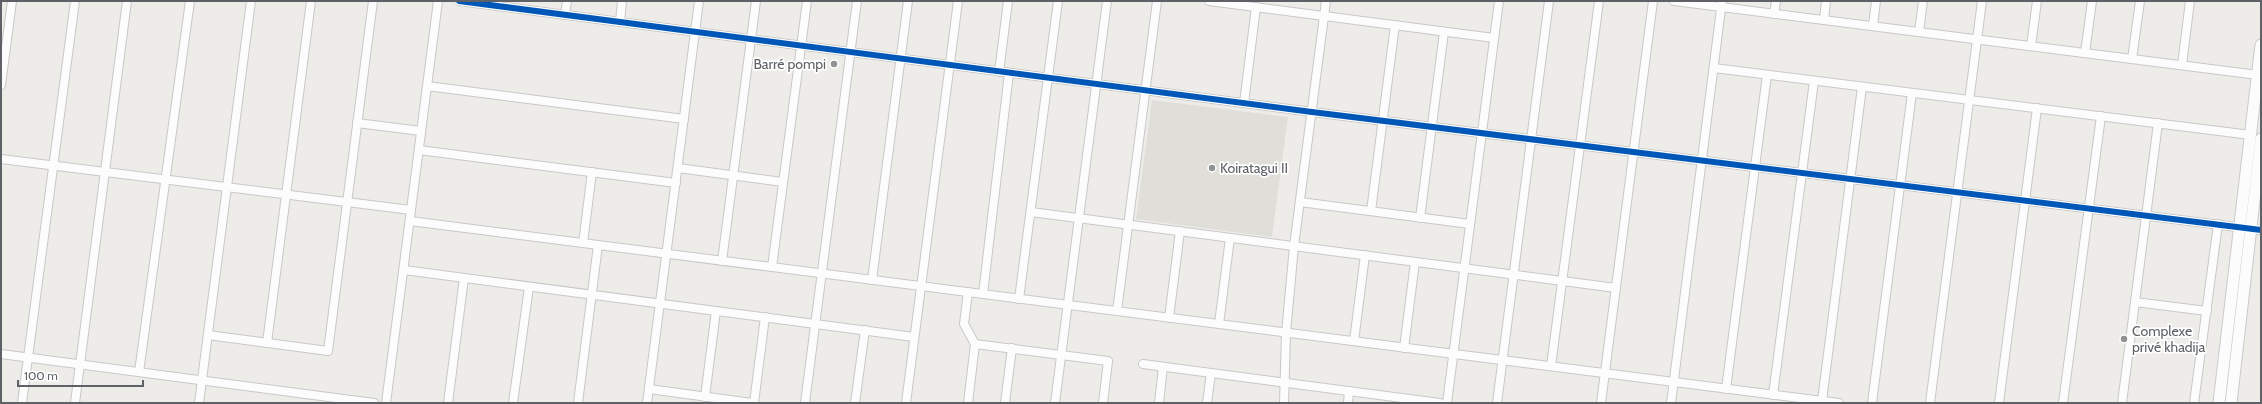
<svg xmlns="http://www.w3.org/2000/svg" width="2262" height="404" font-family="Cabin,sans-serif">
<rect width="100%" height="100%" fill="#edece9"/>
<path fill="#e0ded9" d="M1152,100L1288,117L1272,237L1136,219Z"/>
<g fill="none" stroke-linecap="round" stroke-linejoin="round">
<defs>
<g id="street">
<path d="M459,1L1312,112L2261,230"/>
<path d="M1209,1L1494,38"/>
<path d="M1674,1L2258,75"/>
<path d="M1774,14L1776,1"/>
<path d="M565,15L567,1"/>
<path d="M1824,20L1826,1"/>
<path d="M620,22L622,1"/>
<path d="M1873,26L1876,1"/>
<path d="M1919,32L1923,1"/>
<path d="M2031,46L2037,1"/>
<path d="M2085,53L2092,1"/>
<path d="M2132,59L2140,1"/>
<path d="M2182,65L2190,1"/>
<path d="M1714,68L2251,135"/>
<path d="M999,72L1008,1"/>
<path d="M1,85L12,1"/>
<path d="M427,86L684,119"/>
<path d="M1244,103L1256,7"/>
<path d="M357,123L421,131"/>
<path d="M419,150L676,183"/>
<path d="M1,159L411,210"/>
<path d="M678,168L783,182"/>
<path d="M1300,202L1470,224"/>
<path d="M1371,211L1395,25"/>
<path d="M1031,212L1616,288"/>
<path d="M1420,218L1444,32"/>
<path d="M410,221L1839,403"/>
<path d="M583,243L592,172"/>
<path d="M722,261L756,1"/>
<path d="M772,267L807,1"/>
<path d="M404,270L914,337"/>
<path d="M872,280L908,1"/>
<path d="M983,294L1009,73"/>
<path d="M1019,299L1058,1"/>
<path d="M2135,302L2207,311"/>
<path d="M1117,311L1157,1"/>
<path d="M1169,318L1180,231"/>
<path d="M1219,324L1230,238"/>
<path d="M208,335L328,351L373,1"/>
<path d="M1354,341L1365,255"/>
<path d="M267,343L311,1"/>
<path d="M975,344L1108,361L1103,403"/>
<path d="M1404,348L1415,262"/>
<path d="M1,354L374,403"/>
<path d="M1143,364L1440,403"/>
<path d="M1551,366L1599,1"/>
<path d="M139,372L190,1"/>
<path d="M649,389L752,403"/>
<path d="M1726,389L1767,75"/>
<path d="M1773,395L1814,81"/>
<path d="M705,397L716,311"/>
<path d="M1822,401L1862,87"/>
<path d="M22,403L75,1"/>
<path d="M75,403L127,1"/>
<path d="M199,403L251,1"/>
<path d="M386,403L438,1"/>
<path d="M448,403L464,278"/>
<path d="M513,403L529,287"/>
<path d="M578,403L598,245"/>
<path d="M647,403L699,1"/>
<path d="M754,403L765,317"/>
<path d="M805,403L857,1"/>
<path d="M855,403L865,330"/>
<path d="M906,403L958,1"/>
<path d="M968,403L975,344L964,324L968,292"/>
<path d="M1005,403L1012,348"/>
<path d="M1055,403L1107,1"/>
<path d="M1159,403L1163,367"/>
<path d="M1207,403L1211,373"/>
<path d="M1284,403L1286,333L1294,246L1326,1"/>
<path d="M1348,403L1349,391"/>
<path d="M1447,403L1499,1"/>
<path d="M1497,403L1549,1"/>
<path d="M1601,403L1653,1"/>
<path d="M1671,403L1722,1"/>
<path d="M1872,403L1912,93"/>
<path d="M1930,403L1982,1"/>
<path d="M1999,403L2037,108"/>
<path d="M2063,403L2101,116"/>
<path d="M2122,403L2158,123"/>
<path d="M2194,403L2218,224"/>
</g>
<g id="secondary">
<path d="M2219,403L2261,45"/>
<path d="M2231,403L2261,139"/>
</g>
</defs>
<use href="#street" stroke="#c8c8c8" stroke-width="10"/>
<use href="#secondary" stroke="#cacaca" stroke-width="13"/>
<use href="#street" stroke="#fcfcfc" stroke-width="8"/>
<use href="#secondary" stroke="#fcfcfc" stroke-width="11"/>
<defs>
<path id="cycleway" d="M459,1L1312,112L2261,230"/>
</defs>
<use href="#cycleway" stroke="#fff" stroke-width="8"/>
<use href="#cycleway" stroke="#0057b8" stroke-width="6"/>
</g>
<g fill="#909294" stroke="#fff" stroke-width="1.5">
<circle cx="834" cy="64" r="4"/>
<circle cx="1212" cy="168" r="4"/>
<circle cx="2124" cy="339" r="4"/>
</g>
<g text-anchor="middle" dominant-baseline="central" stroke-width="3.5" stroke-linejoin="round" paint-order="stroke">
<g font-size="14" fill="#5e6266" stroke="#fff" text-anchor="start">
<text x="826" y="64" text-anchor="end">Barré pompi</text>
<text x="1220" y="168">Koiratagui II</text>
<text x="2132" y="331">Complexe<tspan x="2132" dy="16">privé khadija</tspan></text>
</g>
</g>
<rect width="2262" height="404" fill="none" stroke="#5e6266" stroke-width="4"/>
<path d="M18 380v6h125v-6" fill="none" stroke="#5e6266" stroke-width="2"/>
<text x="24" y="380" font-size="12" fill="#5e6266" stroke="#ffffff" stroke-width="3" paint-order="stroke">100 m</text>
</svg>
